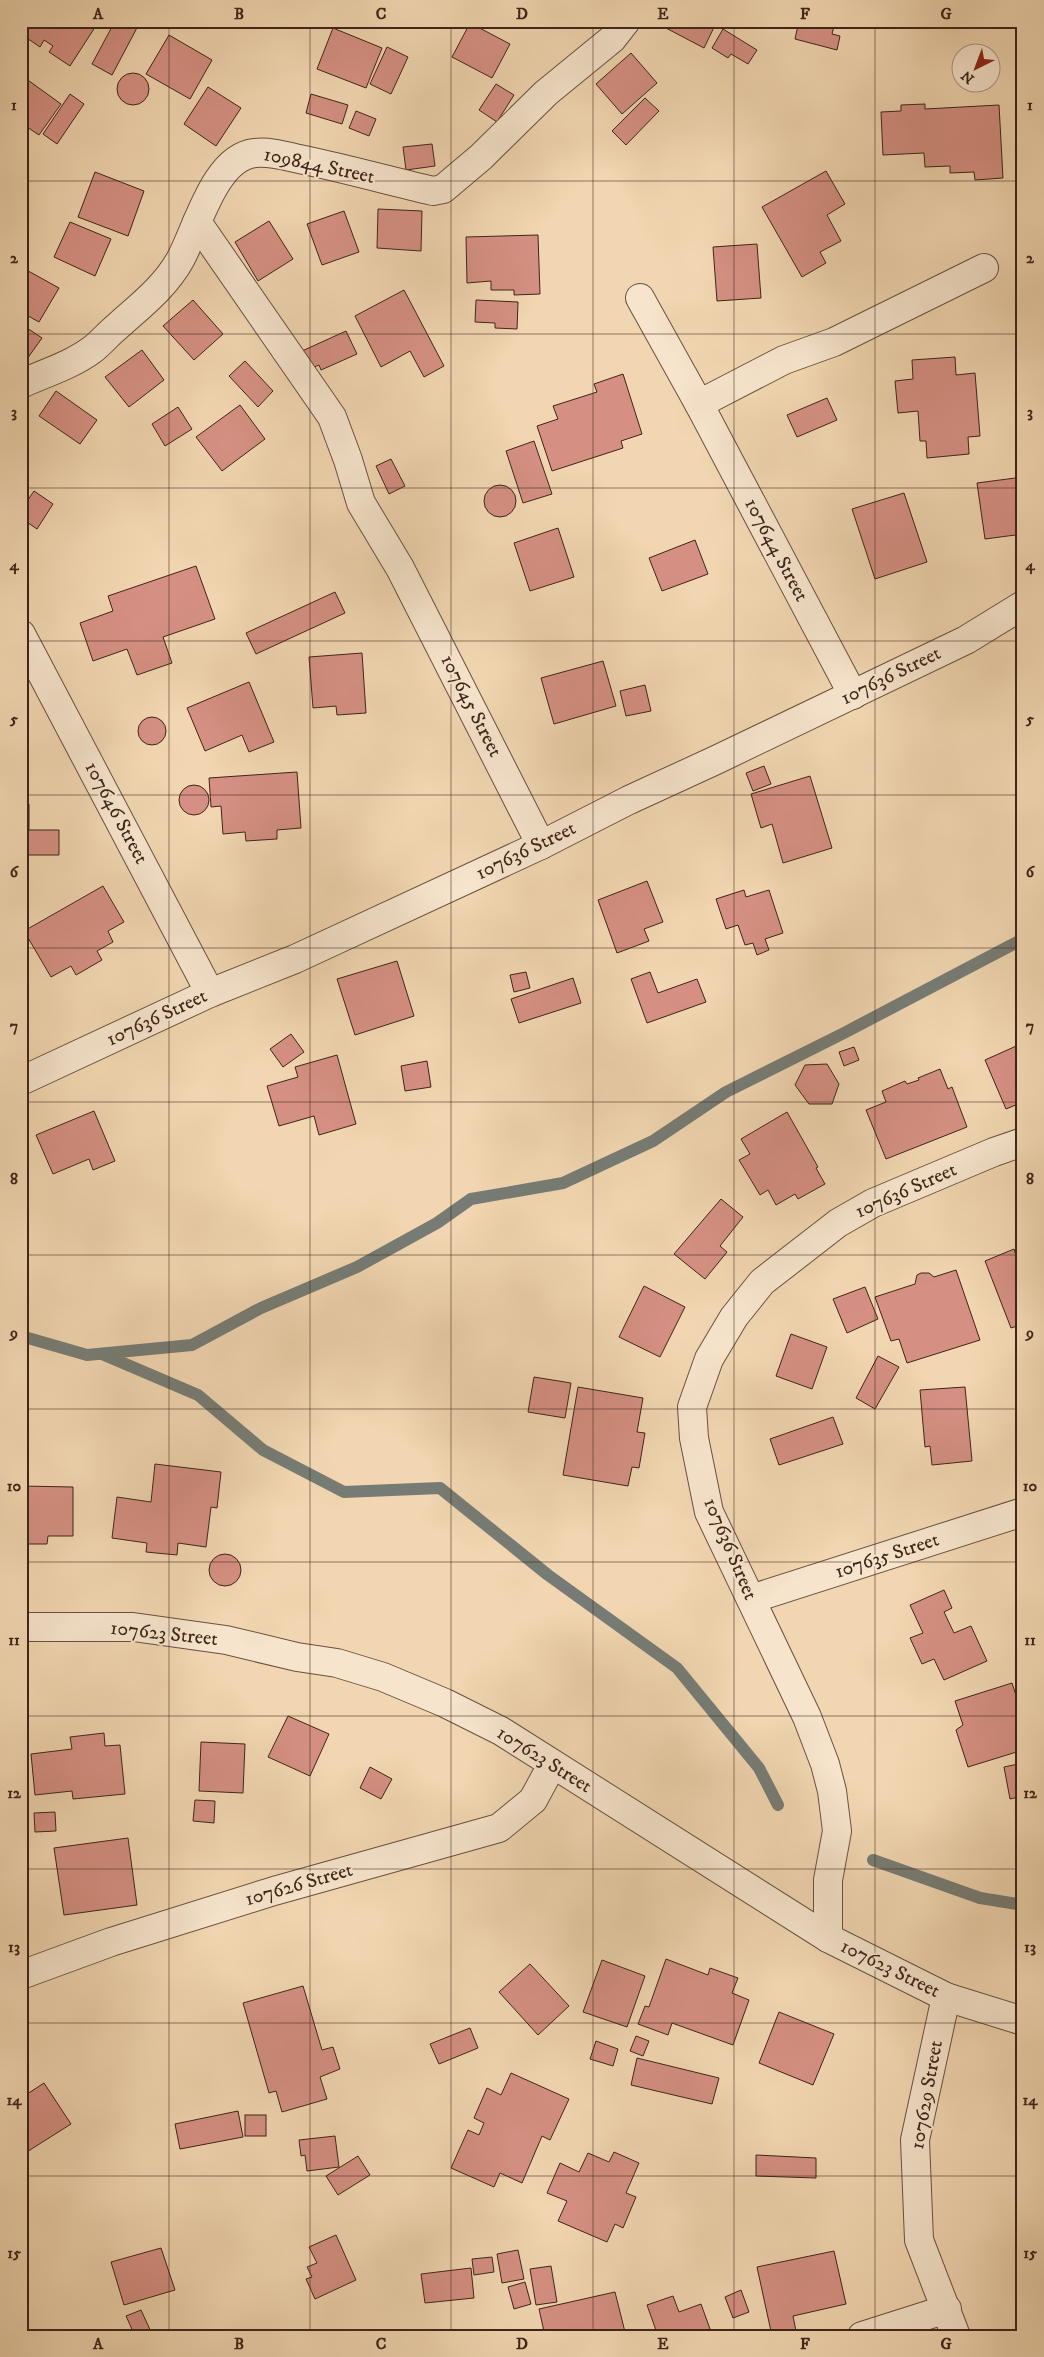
<svg xmlns="http://www.w3.org/2000/svg" width="1044" height="2357" font-family="'IM FELL DW Pica',serif">
<rect width="100%" height="100%" fill="#f1d6b1"/>
<filter id="stains"><feTurbulence type="fractalNoise" baseFrequency=".004" numOctaves="4"/><feColorMatrix values="0 0 0 0 .2 0 0 0 0 .09 0 0 0 0 .02 0 0 0 .5 -.17"/></filter>
<radialGradient id="worn" r=".72"><stop offset=".6" stop-color="#630" stop-opacity="0"/><stop offset="1" stop-color="#630" stop-opacity=".3"/></radialGradient>
<g fill="none" stroke-linecap="round" stroke-linejoin="round">
<g stroke="#767c75" stroke-width="12">
<path d="M21,1336L87,1355L192,1345L261,1308L357,1267L437,1223L471,1199L563,1183L653,1141L726,1092L844,1033L1023,939"/>
<path d="M102,1354L198,1395L263,1450L344,1492L440,1488L548,1575L677,1668L759,1768L778,1805"/>
<path d="M873,1860L980,1898L1023,1905"/>
</g>
</g>
<g fill="#d59083" stroke="#3e2419">
<path d="M21,21H99L70,66L49,52L53,46L44,40L40,47L21,34Z"/>
<path d="M115,21H133L139,24L112,75L92,64Z"/>
<path d="M667,21H717L704,48L664,27Z"/>
<path d="M775,21H791L787,28Z"/>
<path d="M799,21H813L834,26L832,34L840,36L837,50L795,39Z"/>
<path d="M470,23L510,44L492,78L452,57Z"/>
<path d="M333,28L382,48L366,88L317,69Z"/>
<path d="M723,29L757,50L748,64L731,54L728,58L712,48Z"/>
<path d="M169,35L212,60L190,99L146,74Z"/>
<path d="M387,47L408,57L391,94L370,84Z"/>
<path d="M631,53L657,83L622,114L596,84Z"/>
<circle cx="133" cy="89" r="16"/>
<path d="M25,78L61,104L39,135L21,123V83Z"/>
<path d="M496,84L514,95L497,122L479,110Z"/>
<path d="M208,87L241,108L216,146L184,124Z"/>
<path d="M70,94L84,104L57,144L43,134Z"/>
<path d="M311,94L348,105L342,124L306,113Z"/>
<path d="M645,98L659,111L626,145L612,131Z"/>
<path d="M925,104V109L999,105L1003,178L975,180L974,172L950,173V166L925,167L924,153L883,155L881,112L901,111V105Z"/>
<path d="M356,111L376,119L369,136L349,128Z"/>
<path d="M432,144L435,166L406,170L403,147Z"/>
<path d="M826,171L845,204L827,215L841,241L820,252L826,263L802,277L762,207Z"/>
<path d="M95,172L144,191L128,236L78,217Z"/>
<path d="M378,209L422,211L421,251L377,248Z"/>
<path d="M344,211L359,252L322,265L307,224Z"/>
<path d="M269,221L293,259L258,281L235,242Z"/>
<path d="M70,222L111,239L95,276L54,257Z"/>
<path d="M538,235L540,294L514,295V290H491V281L467,283L466,237Z"/>
<path d="M757,244L761,298L717,301L713,247Z"/>
<path d="M21,267L59,288L39,322L21,312Z"/>
<path d="M404,290L444,366L424,377L410,351L381,367L355,316Z"/>
<path d="M193,300L223,334L194,360L163,326Z"/>
<path d="M476,300L518,302L517,329L495,328V323L475,322Z"/>
<path d="M21,324L42,338L27,359L21,355Z"/>
<path d="M346,331L357,354L321,370L319,365L310,369L302,351Z"/>
<path d="M142,350L164,380L129,407L105,377Z"/>
<path d="M955,357L956,375L975,373L980,436L968,437L969,454L927,458L926,441H920L918,411L898,413L895,381L913,379L912,360Z"/>
<path d="M245,361L273,391L258,407L229,376Z"/>
<path d="M623,374L642,434L621,441L623,448L552,471L537,426L558,419L553,406L597,392L594,384Z"/>
<path d="M56,391L97,420L80,444L39,416Z"/>
<path d="M827,398L837,420L797,437L787,415Z"/>
<path d="M240,405L265,439L222,471L196,437Z"/>
<path d="M178,407L192,429L165,446L152,424Z"/>
<path d="M534,441L552,494L523,503L506,451Z"/>
<path d="M391,459L405,486L389,494L376,466Z"/>
<path d="M1023,477V534L985,539L977,483Z"/>
<circle cx="500" cy="501" r="16"/>
<path d="M34,491L53,504L37,529L21,518V510Z"/>
<path d="M904,493L927,562L875,579L852,509Z"/>
<path d="M558,528L574,577L530,591L514,543Z"/>
<path d="M695,540L708,574L662,591L649,558Z"/>
<path d="M196,566L215,619L163,637L172,663L137,675L127,649L93,661L80,623L113,611L108,596Z"/>
<path d="M335,592L345,613L256,654L246,633Z"/>
<path d="M362,653L366,713L337,715L336,706L313,708L309,657Z"/>
<path d="M603,661L616,706L554,724L541,678Z"/>
<path d="M249,682L274,742L249,752L242,735L205,751L187,708Z"/>
<path d="M645,685L651,711L626,716L620,691Z"/>
<path d="M1023,688V714L1016,690Z"/>
<circle cx="152" cy="731" r="14"/>
<path d="M764,766L771,784L753,791L746,773Z"/>
<path d="M297,772L301,828L277,830V839L246,841L245,832L223,834L221,806L211,807L209,778Z"/>
<path d="M810,776L832,848L783,863L772,824L761,828L751,794Z"/>
<circle cx="194" cy="800" r="15"/>
<path d="M21,804H29V830H59V855H21Z"/>
<path d="M647,881L663,922L644,929L649,941L617,953L598,900Z"/>
<path d="M103,886L124,922L108,931L113,942L97,951L102,960L76,975L71,966L51,977L24,931Z"/>
<path d="M744,890L746,897L769,890L783,933L765,939L769,950L757,955L753,943L745,945L738,925L726,929L716,899Z"/>
<path d="M397,961L414,1016L355,1035L337,979Z"/>
<path d="M526,972L530,988L514,992L510,975Z"/>
<path d="M650,972L658,993L697,979L706,1002L647,1023L631,979Z"/>
<path d="M573,978L581,1003L519,1023L511,999Z"/>
<path d="M291,1034L304,1052L283,1067L270,1049Z"/>
<path d="M1023,1043V1102L1006,1109L985,1060Z"/>
<path d="M854,1047L859,1060L844,1066L839,1052Z"/>
<path d="M337,1055L356,1124L319,1135L314,1116L279,1126L267,1086L298,1077L295,1067Z"/>
<path d="M427,1061L431,1087L405,1091L401,1066Z"/>
<path d="M827,1064L839,1084L832,1104H809L795,1085L805,1065Z"/>
<path d="M940,1069L948,1089L952,1087L967,1127L886,1159L866,1110L886,1102L882,1091L905,1081L907,1084L919,1080L918,1078Z"/>
<path d="M94,1111L115,1161L93,1170L89,1159L53,1174L36,1135Z"/>
<path d="M787,1112L818,1167L816,1168L825,1184L798,1199L795,1194L776,1205L768,1190L760,1195L739,1160L750,1154L741,1139Z"/>
<path d="M721,1199L743,1217L720,1246L727,1252L705,1279L674,1254Z"/>
<path d="M1014,1249L1017,1259L1023,1257V1324L1011,1328L985,1261Z"/>
<path d="M956,1270L980,1340L907,1363L899,1339L891,1341L875,1297L915,1284L917,1275L921,1273H929L934,1277Z"/>
<path d="M644,1286L685,1307L660,1357L619,1337Z"/>
<path d="M865,1287L878,1319L847,1333L833,1299Z"/>
<path d="M791,1334L827,1347L812,1389L776,1376Z"/>
<path d="M878,1356L899,1367L875,1409L856,1398Z"/>
<path d="M534,1377L571,1383L565,1418L528,1412Z"/>
<path d="M578,1387L643,1398L637,1432L645,1433L639,1468L632,1467L628,1486L563,1475Z"/>
<path d="M965,1387L972,1461L932,1465L930,1446L925,1447L920,1390Z"/>
<path d="M833,1417L843,1444L779,1465L770,1439Z"/>
<path d="M155,1464L221,1472L217,1508L211,1507L206,1547L178,1543L177,1555L146,1552L147,1543L112,1538L117,1497L151,1502Z"/>
<path d="M21,1486L73,1487V1536H48L47,1544H21Z"/>
<circle cx="225" cy="1570" r="16"/>
<path d="M944,1590L952,1608L944,1612L954,1633L971,1626L987,1661L944,1680L934,1659L922,1664L910,1638L923,1633L910,1605Z"/>
<path d="M1012,1683L1023,1717V1750L968,1767L956,1730L963,1725L955,1701Z"/>
<path d="M288,1716L329,1734L310,1776L268,1757Z"/>
<path d="M104,1733L105,1746L120,1745L125,1794L73,1799L72,1791L35,1795L31,1754L72,1749L70,1737Z"/>
<path d="M201,1742L245,1744L243,1793L199,1791Z"/>
<path d="M1023,1763V1796L1010,1799L1004,1767Z"/>
<path d="M370,1767L392,1779L381,1799L360,1788Z"/>
<path d="M21,1774H23L22,1846H21Z"/>
<path d="M195,1800L215,1801L214,1823L193,1821Z"/>
<path d="M55,1812L56,1831L35,1832L34,1813Z"/>
<path d="M128,1838L137,1905L64,1915L54,1848Z"/>
<path d="M666,1959L708,1975L710,1968L738,1978L732,1993L749,2000L733,2045L672,2023L668,2035L638,2024L645,2006L649,2007Z"/>
<path d="M602,1960L645,1976L627,2027L583,2012Z"/>
<path d="M530,1964L569,2006L538,2035L499,1992Z"/>
<path d="M303,1986L322,2050L333,2047L340,2069L320,2077L327,2099L282,2112L276,2091L269,2093L243,2003Z"/>
<path d="M779,2012L834,2034L813,2085L759,2063Z"/>
<path d="M470,2028L478,2048L439,2064L430,2044Z"/>
<path d="M636,2036L649,2041L643,2056L630,2051Z"/>
<path d="M596,2041L618,2049L613,2066L590,2059Z"/>
<path d="M637,2058L719,2078L712,2104L631,2085Z"/>
<path d="M511,2073L569,2099L550,2140L542,2136L522,2183L500,2173L494,2187L451,2168L468,2130L479,2135L484,2123L474,2118L487,2088L501,2095Z"/>
<path d="M44,2083L71,2124L22,2155L21,2098Z"/>
<path d="M238,2111L243,2137L180,2149L175,2124Z"/>
<rect x="245" y="2115" width="21" height="21"/>
<path d="M335,2136L339,2167L307,2171L305,2155L301,2156L299,2140Z"/>
<path d="M614,2152L639,2163L626,2193L636,2197L623,2228L615,2224L607,2242L558,2221L567,2201L547,2193L560,2163L579,2172L588,2153L609,2162Z"/>
<path d="M756,2155L816,2158V2178L756,2176Z"/>
<path d="M358,2156L370,2175L338,2195L326,2176Z"/>
<path d="M336,2235L356,2280L315,2299L306,2279L312,2277L307,2267L317,2263L309,2247Z"/>
<path d="M161,2248L175,2290L124,2305L111,2262Z"/>
<path d="M518,2250L524,2279L502,2283L497,2254Z"/>
<path d="M834,2251L846,2304L793,2316L796,2331L772,2336L757,2267Z"/>
<path d="M492,2257L494,2272L474,2275L472,2259Z"/>
<path d="M551,2266L557,2302L536,2305L530,2269Z"/>
<path d="M471,2268L474,2298L425,2303L421,2274Z"/>
<path d="M525,2282L531,2304L514,2309L508,2287Z"/>
<path d="M741,2290L749,2312L733,2318L725,2297Z"/>
<path d="M615,2292L626,2336H545L539,2309Z"/>
<path d="M673,2296L679,2312L701,2304L710,2329L691,2336H658L647,2305Z"/>
<path d="M141,2310L152,2334L148,2336H135L126,2316Z"/>
<path d="M278,2334L310,2336H278Z"/>
</g>
<g fill="none" stroke-linecap="round" stroke-linejoin="round">
<defs>
<g id="minor">
<path d="M197,222L332,417L348,460L361,503L400,568L541,845"/>
<path d="M640,298L699,404L853,695"/>
<path d="M21,384C45,373 72,365 93,349C102,342 109,333 118,326C140,306 165,287 180,260C197,230 214,157 255,153C272,151 288,157 304,160C347,169 390,181 433,191L443,189L481,157L546,93L612,39L626,21"/>
<path d="M699,404L784,360L834,342L984,268"/>
<path d="M21,634L210,993"/>
<path d="M21,1081L210,993L295,959L541,845L629,800L716,760L966,640L1023,605"/>
<path d="M751,1599L1023,1512"/>
<path d="M21,1627H133L226,1640L297,1657L337,1663L383,1677L445,1703L501,1731L828,1938L946,1997L1023,2021"/>
<path d="M828,1938V1880L837,1831L832,1791L825,1764L807,1717L709,1512L694,1438L692,1407L709,1359L734,1317L762,1282L838,1223L873,1203L994,1152L1023,1142"/>
<path d="M21,1975L111,1942L274,1891L499,1828L533,1800L552,1765"/>
<path d="M946,1997L915,2140L919,2240L956,2336"/>
<path d="M862,2336L947,2309"/>
</g>
</defs>
<use href="#minor" stroke="#6b503f" stroke-width="30"/>
<use href="#minor" stroke="#f6e4cc" stroke-width="28"/>
</g>
<path fill="none" stroke="#3e2419" stroke-width="1" stroke-opacity="0.55" d="M169,21V2336M310,21V2336M451,21V2336M593,21V2336M734,21V2336M875,21V2336M21,181H1023M21,334H1023M21,488H1023M21,641H1023M21,795H1023M21,948H1023M21,1102H1023M21,1255H1023M21,1409H1023M21,1562H1023M21,1716H1023M21,1869H1023M21,2023H1023M21,2176H1023"/>
<g text-anchor="middle" dominant-baseline="central" stroke-width="4" stroke-linejoin="round" paint-order="stroke">
<g font-size="20" fill="#3e2419" stroke="#f6e4cc">
<text transform="translate(319 166) rotate(12)">109844 Street</text>
<text transform="translate(776 550) rotate(62)">107644 Street</text>
<text transform="translate(891 676) rotate(-26)">107636 Street</text>
<text transform="translate(471 706) rotate(63)">107645 Street</text>
<text transform="translate(116 813) rotate(62)">107646 Street</text>
<text transform="translate(526 851) rotate(-26)">107636 Street</text>
<text transform="translate(157 1018) rotate(-25)">107636 Street</text>
<text transform="translate(906 1191) rotate(-24)">107636 Street</text>
<text transform="translate(730 1549) rotate(67)">107636 Street</text>
<text transform="translate(887 1556) rotate(-18)">107635 Street</text>
<text transform="translate(164 1634) rotate(6)">107623 Street</text>
<text transform="translate(544 1760) rotate(32)">107623 Street</text>
<text transform="translate(299 1885) rotate(-16)">107626 Street</text>
<text transform="translate(890 1969) rotate(26)">107623 Street</text>
<text transform="translate(927 2095) rotate(-80)">107629 Street</text>
</g>
</g>
<rect width="1044" height="2357" fill="none" stroke="#f1d6b1" stroke-width="55"/>
<g transform="translate(976 68) rotate(222)"><circle r="24" fill="#f6e4cc" stroke="#ac9784"/>
<path d="M0-4L9 19L0 12L-9 19Z" fill="#8f2418"/>
<text y="-8" font-size="14" font-weight="bold" text-anchor="middle" fill="#3e2419">N</text>
</g>
<rect x="28" y="28" width="988" height="2302" fill="none" stroke="#3e2419" stroke-width="2"/>
<g font-size="16" text-anchor="middle" font-weight="bold" fill="#3e2419">
<text x="98" y="19">A</text>
<text x="239" y="19">B</text>
<text x="381" y="19">C</text>
<text x="522" y="19">D</text>
<text x="663" y="19">E</text>
<text x="805" y="19">F</text>
<text x="946" y="19">G</text>
<text x="14" y="110">1</text>
<text x="1030" y="110">1</text>
<text x="14" y="263">2</text>
<text x="1030" y="263">2</text>
<text x="14" y="417">3</text>
<text x="1030" y="417">3</text>
<text x="14" y="570">4</text>
<text x="1030" y="570">4</text>
<text x="14" y="724">5</text>
<text x="1030" y="724">5</text>
<text x="14" y="877">6</text>
<text x="1030" y="877">6</text>
<text x="14" y="1031">7</text>
<text x="1030" y="1031">7</text>
<text x="14" y="1184">8</text>
<text x="1030" y="1184">8</text>
<text x="14" y="1338">9</text>
<text x="1030" y="1338">9</text>
<text x="14" y="1491">10</text>
<text x="1030" y="1491">10</text>
<text x="14" y="1645">11</text>
<text x="1030" y="1645">11</text>
<text x="14" y="1798">12</text>
<text x="1030" y="1798">12</text>
<text x="14" y="1952">13</text>
<text x="1030" y="1952">13</text>
<text x="14" y="2105">14</text>
<text x="1030" y="2105">14</text>
<text x="14" y="2258">15</text>
<text x="1030" y="2258">15</text>
<text x="98" y="2349">A</text>
<text x="239" y="2349">B</text>
<text x="381" y="2349">C</text>
<text x="522" y="2349">D</text>
<text x="663" y="2349">E</text>
<text x="805" y="2349">F</text>
<text x="946" y="2349">G</text>
</g>
<rect width="100%" height="100%" filter="url(#stains)"/>
<rect width="100%" height="100%" fill="url(#worn)"/>
</svg>
